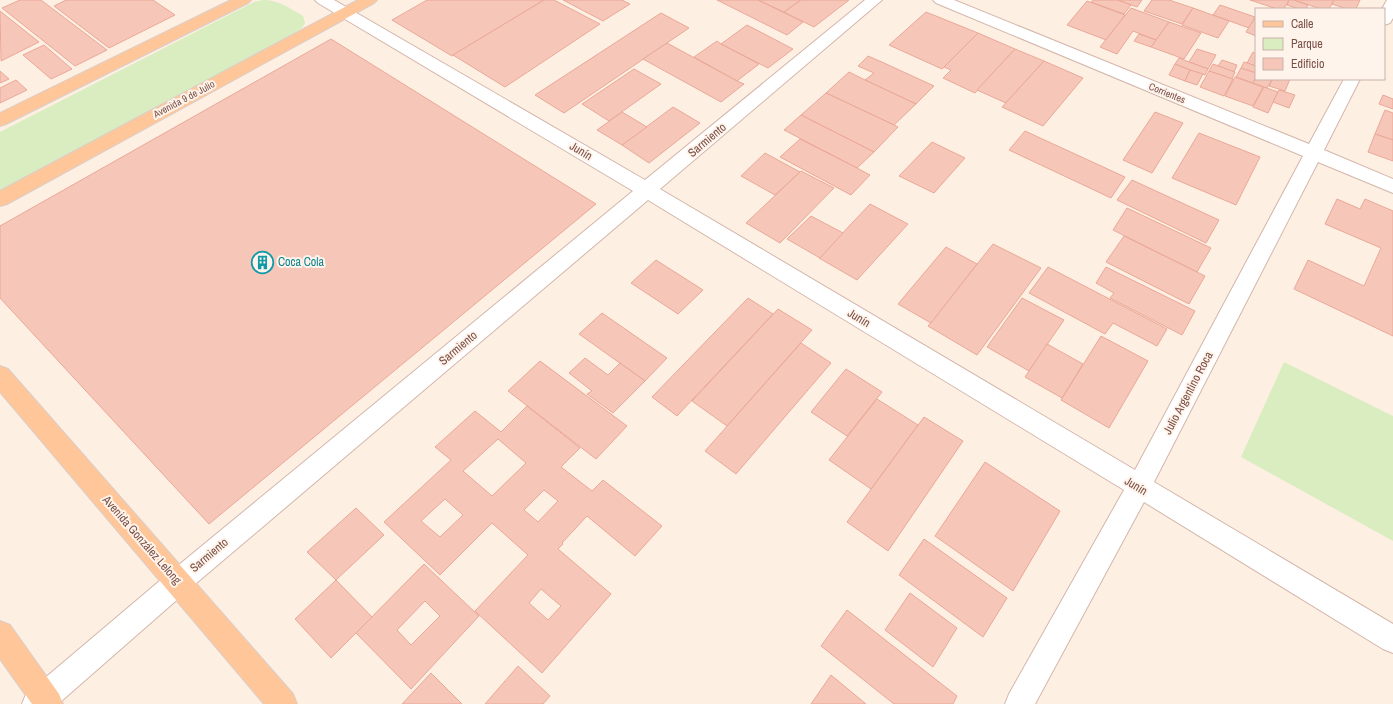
<svg xmlns="http://www.w3.org/2000/svg" width="1393" height="704" font-family="'Archivo Narrow',sans-serif">
<rect width="100%" height="100%" fill="#feefe3"/>
<g fill="#daedc0">
<path d="M263,0C279,0 290,8 303,16L305,23L302,28L293,34L0,192V132L254,2Z"/>
<path d="M1284,362L1393,416V541L1241,457Z"/>
</g>
<g fill="#f6c6b8" stroke="#eaa897" fill-rule="evenodd">
<path d="M20,0H41L107,50L75,66L2,8Z"/>
<path d="M66,0H153L175,15L109,48L54,6Z"/>
<path d="M427,0H544L452,56L392,20Z"/>
<path d="M544,0H554L600,24L505,87L453,55Z"/>
<path d="M563,0H622L630,4L603,21Z"/>
<path d="M717,0H758L803,22L787,35Z"/>
<path d="M758,0H801L784,12Z"/>
<path d="M801,0H849L814,27L784,12Z"/>
<path d="M1093,0H1118L1131,5L1124,14L1091,2Z"/>
<path d="M1118,0H1142L1137,7Z"/>
<path d="M1152,0H1169L1193,8L1182,24L1144,11Z"/>
<path d="M1250,0H1289L1284,9H1277Z"/>
<path d="M1289,0H1294L1308,5L1306,9H1299L1287,5Z"/>
<path d="M1294,0H1334L1329,9H1321Z"/>
<path d="M1334,0H1360L1356,9H1347L1332,4Z"/>
<path d="M1087,1L1125,15L1106,40L1067,25Z"/>
<path d="M1220,5L1255,17L1249,28L1213,15Z"/>
<path d="M1131,8L1169,22L1156,40L1133,31L1117,54L1100,47Z"/>
<path d="M1193,8L1229,21L1218,38L1182,25Z"/>
<path d="M0,11L39,42L1,61Z"/>
<path d="M926,12L978,33L942,69L889,45Z"/>
<path d="M661,13L689,28L564,113L535,95Z"/>
<path d="M1256,16V36L1246,32Z"/>
<path d="M1169,22L1201,33L1184,59L1151,47Z"/>
<path d="M747,25L793,49L768,68L721,44Z"/>
<path d="M978,33L1015,49L975,93L943,78L951,70L944,67Z"/>
<path d="M1139,34L1156,40L1151,47L1134,41Z"/>
<path d="M331,39L596,204L209,524L0,298V226Z"/>
<path d="M717,41L721,44L759,64L737,81L694,57Z"/>
<path d="M667,43L737,81L744,84L721,102L643,59Z"/>
<path d="M44,45L72,69L51,79L23,55Z"/>
<path d="M1015,49L1044,61L1006,103L977,90Z"/>
<path d="M1197,49L1216,55L1208,69L1189,62Z"/>
<path d="M1253,52L1256,54V66L1247,63Z"/>
<path d="M868,56L884,63L934,86L916,104L865,80L874,73L858,66Z"/>
<path d="M1179,58L1189,62L1208,69L1205,75L1190,70L1175,64Z"/>
<path d="M1222,60L1237,65L1234,72L1218,66Z"/>
<path d="M1044,61L1083,78L1043,126L1002,107Z"/>
<path d="M1244,62L1256,66V73L1241,68Z"/>
<path d="M1175,64L1190,70L1185,81L1169,75Z"/>
<path d="M1213,64L1235,72L1232,79L1209,71Z"/>
<path d="M1241,68L1256,73V77L1253,83L1236,77Z"/>
<path d="M634,69L661,84L609,121L582,104Z"/>
<path d="M1190,70L1203,74L1197,85L1185,81Z"/>
<path d="M0,71L9,79L0,83Z"/>
<path d="M1209,71L1233,79L1224,96L1200,87Z"/>
<path d="M849,72L865,80L916,104L894,125L826,93Z"/>
<path d="M1235,77L1263,87L1253,106L1225,96Z"/>
<path d="M1256,77V79H1272L1267,88L1253,83Z"/>
<path d="M1273,79H1290L1285,91L1269,86Z"/>
<path d="M16,80L27,90L0,103V88Z"/>
<path d="M1264,87L1278,92L1268,113L1253,107Z"/>
<path d="M1279,90L1295,95L1289,108L1273,102Z"/>
<path d="M826,93L894,125L898,127L874,152L801,115Z"/>
<path d="M1383,95L1393,99V109L1379,104Z"/>
<path d="M673,107L700,123L649,163L622,145Z"/>
<path d="M1385,110L1393,113V140L1375,134Z"/>
<path d="M622,112L647,127L622,145L597,130Z"/>
<path d="M1155,112L1183,123L1152,173L1123,160Z"/>
<path d="M801,115L874,152L857,168L784,130Z"/>
<path d="M1025,131L1125,177L1111,198L1009,150Z"/>
<path d="M1199,133L1260,157L1236,205L1172,178Z"/>
<path d="M1375,134L1393,140V161L1368,152Z"/>
<path d="M800,139L857,168L870,175L851,195L780,157Z"/>
<path d="M932,142L965,158L934,193L899,176Z"/>
<path d="M765,153L800,172L775,195L741,176Z"/>
<path d="M801,171L834,188L780,243L746,223Z"/>
<path d="M1132,180L1219,220L1206,243L1117,200Z"/>
<path d="M1337,199L1360,209L1365,199L1393,211V336L1294,289L1308,260L1364,286L1381,248L1325,224Z"/>
<path d="M870,204L908,224L857,280L819,258Z"/>
<path d="M1127,208L1211,248L1197,272L1113,230Z"/>
<path d="M811,216L843,233L820,258L787,239Z"/>
<path d="M1124,236L1205,276L1189,304L1106,262Z"/>
<path d="M993,244L1041,268L977,355L928,326Z"/>
<path d="M946,247L977,264L931,323L898,304Z"/>
<path d="M656,260L703,290L678,314L631,283Z"/>
<path d="M1048,267L1167,329L1157,346L1113,323L1105,334L1029,293Z"/>
<path d="M1106,267L1195,311L1182,335L1110,298L1114,293L1096,283Z"/>
<path d="M748,298L773,314L677,416L652,397Z"/>
<path d="M1022,298L1064,320L1029,371L987,347Z"/>
<path d="M778,309L812,330L727,426L692,401Z"/>
<path d="M602,313L667,358L645,381L579,334Z"/>
<path d="M1101,336L1148,361L1109,428L1061,400Z"/>
<path d="M801,343L831,363L736,474L705,451Z"/>
<path d="M1047,344L1083,364L1062,398L1025,377Z"/>
<path d="M585,358L608,375L620,363L645,381L613,413L587,394L592,391L569,373Z"/>
<path d="M540,361L627,426L596,459L508,391Z"/>
<path d="M846,369L882,392L847,436L811,412Z"/>
<path d="M877,399L918,425L871,489L829,460Z"/>
<path d="M527,406L580,448L561,467L592,491L603,480L662,526L635,556L587,516L562,543L563,544L558,549L611,594L542,673L475,611L528,555L492,523L440,575L384,522L451,460L435,447L475,411L501,432ZM498,439L526,463L492,496L463,471ZM544,490L558,501L538,522L524,510ZM445,499L463,515L440,537L421,521ZM541,589L561,606L548,620L529,603Z"/>
<path d="M924,417L963,441L888,551L847,522Z"/>
<path d="M985,462L1060,511L1013,591L935,536Z"/>
<path d="M356,508L384,535L336,580L307,552Z"/>
<path d="M924,539L1007,598L983,637L899,575Z"/>
<path d="M424,564L479,616L411,689L356,633ZM425,601L440,616L411,645L397,630Z"/>
<path d="M336,580L372,617L331,658L295,619Z"/>
<path d="M910,593L957,628L933,667L885,630Z"/>
<path d="M847,610L957,696L953,704H894L821,646Z"/>
<path d="M518,666L550,696L543,704H485Z"/>
<path d="M431,673L462,704H402Z"/>
<path d="M831,675L866,704H811Z"/>
</g>
<g fill="none" stroke-linecap="round" stroke-linejoin="round">
<defs>
<g id="minor">
<path d="M315,0H334L645,180L865,0H882L660,189L1135,470L1303,156L936,3L933,0H954L1309,144L1344,79H1360L1324,150L1393,179V193L1318,162L1154,482L1393,624V653L1383,649L1144,502L1035,704H1005L1009,694L1124,490L648,200L187,591L58,704H22L26,694L169,573L633,191L318,3Z"/>
<path d="M1387,0H1393V18L1390,23L1384,25V9H1382Z"/>
</g>
<g id="major">
<path d="M231,0H251L248,3L6,124L0,126V113Z"/>
<path d="M358,0H377L374,3L7,204L0,206V191Z"/>
<path d="M0,366L8,369L293,694L297,704H264L0,392Z"/>
<path d="M0,621L10,625L59,694L63,704H32L0,659Z"/>
</g>
</defs>
<use href="#minor" stroke="#d3b6aa" stroke-width="2"/>
<use href="#major" stroke="#d9cecb" stroke-width="2"/>
<use href="#minor" fill="#fff" fill-rule="evenodd"/>
<use href="#major" fill="#ffc799" fill-rule="evenodd"/>
</g>
<defs>
<symbol id="building-ring" viewBox="-11 -11 22 22"><circle r="9.5" fill="#fff4eb" stroke="#0f9aa8" stroke-width="1.5"/><path d="M-4-6H4V6H1V3H-1V6H-4ZM-2.5-4.3h1.7v1.8h-1.7ZM.8-4.3h1.7v1.8H.8ZM-2.5-1h1.7V.8h-1.7ZM.8-1h1.7V.8H.8Z" fill="#0f9aa8"/></symbol>
</defs>
<g fill-rule="evenodd">
<use href="#building-ring" x="250" y="250" width="25" height="25"/>
</g>
<g text-anchor="middle" dominant-baseline="central" stroke-width="4" stroke-linejoin="round" paint-order="stroke">
<g font-size="10" fill="#794f46" stroke="#fff4eb">
<text transform="translate(1167 93) rotate(22)">Corrientes</text>
<text transform="translate(184 99) rotate(-28)">Avenida 9 de Julio</text>
</g>
<g font-size="12" fill="#794f46" stroke="#fff4eb">
<text transform="translate(707 140) rotate(-40)">Sarmiento</text>
<text transform="translate(581 151) rotate(31)">Junín</text>
<text transform="translate(859 318) rotate(31)">Junín</text>
<text transform="translate(458 348) rotate(-40)">Sarmiento</text>
<text transform="translate(1188 393) rotate(-62)">Julio Argentino Roca</text>
<text transform="translate(1136 486) rotate(31)">Junín</text>
<text transform="translate(142 540) rotate(49)">Avenida González Lelong</text>
<text transform="translate(209 555) rotate(-40)">Sarmiento</text>
</g>
<g font-size="12" fill="#0d838f" stroke="#fff4eb" text-anchor="start">
<text x="278" y="262">Coca Cola</text>
</g>
</g>
<rect x="1255" y="8" width="130" height="72" fill="#fff4eb" stroke="#c9b2a9"/>
<rect x="1263" y="21" width="20" height="6" fill="#ffc799" stroke="#c9b2a9"/>
<text x="1291" y="28" font-size="12" fill="#794f46">Calle</text>
<rect x="1263" y="38" width="20" height="12" fill="#daedc0" stroke="#c9b2a9"/>
<text x="1291" y="48" font-size="12" fill="#794f46">Parque</text>
<rect x="1263" y="58" width="20" height="12" fill="#f6c6b8" stroke="#c9b2a9"/>
<text x="1291" y="68" font-size="12" fill="#794f46">Edificio</text>
</svg>
